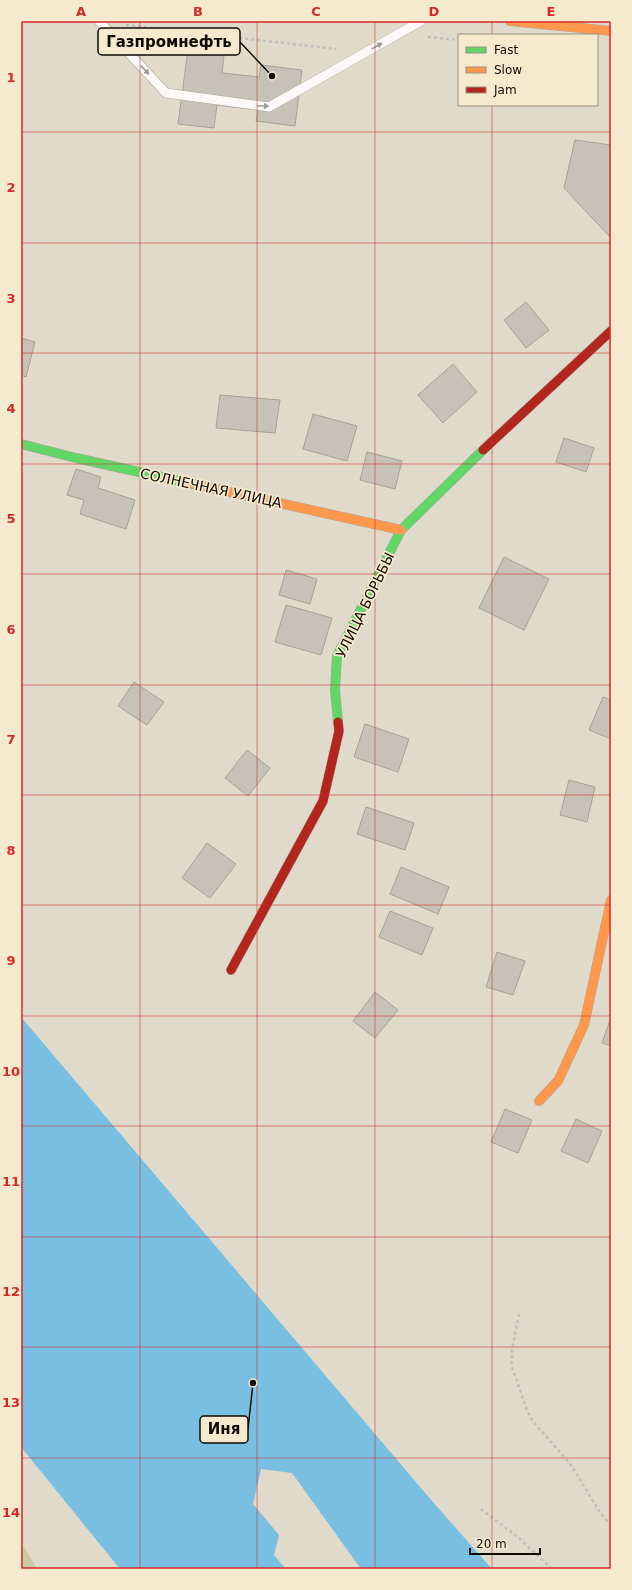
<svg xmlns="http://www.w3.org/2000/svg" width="632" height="1590" font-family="'DejaVu Sans',sans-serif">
<rect width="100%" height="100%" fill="#e0daca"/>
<path fill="#c8cba3" d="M21,1542L37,1569H21Z"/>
<path fill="#78bfe2" d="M21,1017L432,1501L492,1569H361L292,1473L261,1469L253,1504L279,1535L274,1555L286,1569H120L21,1447Z"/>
<g fill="#c7c2b7" stroke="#a7a296">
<path d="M189,42L225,46L222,73L259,77L261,65L302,70L295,126L256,121L258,110L217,105L214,128L178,124Z"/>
<path d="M575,140L611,145V238L564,188Z"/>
<path d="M526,302L549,330L526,348L504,320Z"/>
<path d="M21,338L35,342L26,377L21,375Z"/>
<path d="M453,364L477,392L443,423L418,395Z"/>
<path d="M220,395L280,400L275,433L216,428Z"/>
<path d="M313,414L357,426L347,461L303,449Z"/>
<path d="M564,438L594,448L586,472L556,462Z"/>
<path d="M367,452L402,461L395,489L360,480Z"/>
<path d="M76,469L101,477L98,488L135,500L126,529L80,514L84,500L67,495Z"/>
<path d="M504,557L549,579L524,630L479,608Z"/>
<path d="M286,570L317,579L310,604L279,595Z"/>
<path d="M286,605L332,618L321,655L275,642Z"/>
<path d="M134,682L164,702L147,725L118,706Z"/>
<path d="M603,697L611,700V739L589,730Z"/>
<path d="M365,724L409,739L398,772L354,757Z"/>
<path d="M247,750L270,768L248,796L225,778Z"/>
<path d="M569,780L595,787L587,822L560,815Z"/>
<path d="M366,807L414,823L405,850L357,834Z"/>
<path d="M207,843L236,864L210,898L182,878Z"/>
<path d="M401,867L449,887L438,914L390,894Z"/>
<path d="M390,911L433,928L422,955L379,937Z"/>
<path d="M497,952L525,961L513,995L486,987Z"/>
<path d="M375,992L398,1010L375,1038L353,1021Z"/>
<path d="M611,1017V1046L602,1043Z"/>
<path d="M505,1109L532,1120L518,1153L491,1142Z"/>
<path d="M576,1119L602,1131L588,1163L561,1151Z"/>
</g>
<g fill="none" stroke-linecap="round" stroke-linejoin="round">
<defs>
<path id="lane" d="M99,21L166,93L269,107L421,21"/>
<g id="fast">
<path d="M21,444L76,458L189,483"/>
<path d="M338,722L335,690L337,656L401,530L483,450"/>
</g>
<g id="slow">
<path d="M510,21L611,31"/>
<path d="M189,483L401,530"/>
<path d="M539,1101L558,1081L584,1025L611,900"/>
</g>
<g id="jam">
<path d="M483,450L611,331"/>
<path d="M231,970L323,801L339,731L338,722"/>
</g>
</defs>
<use href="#lane" stroke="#aaa59a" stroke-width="10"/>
<use href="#fast" stroke="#aaa59a" stroke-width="10"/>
<use href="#slow" stroke="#aaa59a" stroke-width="10"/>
<use href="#jam" stroke="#aaa59a" stroke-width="10"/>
<g stroke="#c1beb9" stroke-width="2.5" stroke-dasharray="3 3" stroke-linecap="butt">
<path d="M126,25L336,49"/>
<path d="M428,37L459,40"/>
<path d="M519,1314L512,1350V1367L526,1408L532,1420L571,1465L601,1514L611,1525"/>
<path d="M481,1509L519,1538L552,1569"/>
</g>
<use href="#lane" stroke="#faf9f7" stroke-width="9"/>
<use href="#fast" stroke="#63d668" stroke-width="9"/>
<use href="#slow" stroke="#ff974d" stroke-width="9"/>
<use href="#jam" stroke="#b3261e" stroke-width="9"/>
</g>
<defs><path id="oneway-solid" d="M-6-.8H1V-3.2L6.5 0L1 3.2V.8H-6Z"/></defs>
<g fill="#9c9a95">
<use href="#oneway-solid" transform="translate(377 46) rotate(-29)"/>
<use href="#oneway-solid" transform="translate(145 70) rotate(47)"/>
<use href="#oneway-solid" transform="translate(263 106) rotate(3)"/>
</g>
<path fill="none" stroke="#d62828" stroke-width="1" stroke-opacity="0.55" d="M140,21V1569M257,21V1569M375,21V1569M492,21V35M492,105V1569M21,132H611M21,243H611M21,353H611M21,464H611M21,574H611M21,685H611M21,795H611M21,905H611M21,1016H611M21,1126H611M21,1237H611M21,1347H611M21,1458H611"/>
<g text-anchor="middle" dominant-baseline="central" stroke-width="3.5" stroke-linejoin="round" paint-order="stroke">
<g font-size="14" fill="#0f0b03" stroke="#f6eace">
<text transform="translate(211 488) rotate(12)">СОЛНЕЧНАЯ УЛИЦА</text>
<text transform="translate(365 605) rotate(-64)">УЛИЦА БОРЬБЫ</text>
</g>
</g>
<path fill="none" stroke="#0f0b03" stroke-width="1.5" d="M272 76L240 42M253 1383L248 1429"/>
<g fill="#0f0b03" stroke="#f6eace" stroke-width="1.5">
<circle cx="272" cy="76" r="4"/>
<circle cx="253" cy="1383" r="4"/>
</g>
<g fill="#f6eace" stroke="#0f0b03" stroke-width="1.5">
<rect x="98" y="28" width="142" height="27" rx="4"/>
<rect x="200" y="1416" width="48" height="27" rx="4"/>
</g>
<g font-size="15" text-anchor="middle" font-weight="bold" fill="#0f0b03">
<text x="169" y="47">Газпромнефть</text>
<text x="224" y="1434">Иня</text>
</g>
<rect width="632" height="1590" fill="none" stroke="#f6eace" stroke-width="44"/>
<rect x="458" y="34" width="140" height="72" fill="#f6eace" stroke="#9a917d"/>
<rect x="466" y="47" width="20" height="6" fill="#63d668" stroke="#9a917d"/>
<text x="494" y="54" font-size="12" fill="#0f0b03">Fast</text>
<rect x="466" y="67" width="20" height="6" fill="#ff974d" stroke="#9a917d"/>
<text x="494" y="74" font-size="12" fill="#0f0b03">Slow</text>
<rect x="466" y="87" width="20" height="6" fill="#b3261e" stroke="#9a917d"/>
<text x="494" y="94" font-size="12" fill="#0f0b03">Jam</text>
<path d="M470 1548v6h70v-6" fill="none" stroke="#0f0b03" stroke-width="2"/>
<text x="476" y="1548" font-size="12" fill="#0f0b03" stroke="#f6eace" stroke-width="3" paint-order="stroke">20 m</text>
<rect x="22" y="22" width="588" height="1546" fill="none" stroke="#d62828" stroke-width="1.5"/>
<g font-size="13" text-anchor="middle" font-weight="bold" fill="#d62828">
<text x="81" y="16">A</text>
<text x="198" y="16">B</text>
<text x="316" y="16">C</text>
<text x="434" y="16">D</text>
<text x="551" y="16">E</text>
<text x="11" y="82">1</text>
<text x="11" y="192">2</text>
<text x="11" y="303">3</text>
<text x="11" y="413">4</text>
<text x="11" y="523">5</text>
<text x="11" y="634">6</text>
<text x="11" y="744">7</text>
<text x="11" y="855">8</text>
<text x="11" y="965">9</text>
<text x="11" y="1076">10</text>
<text x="11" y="1186">11</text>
<text x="11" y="1296">12</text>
<text x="11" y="1407">13</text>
<text x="11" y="1517">14</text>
</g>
</svg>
